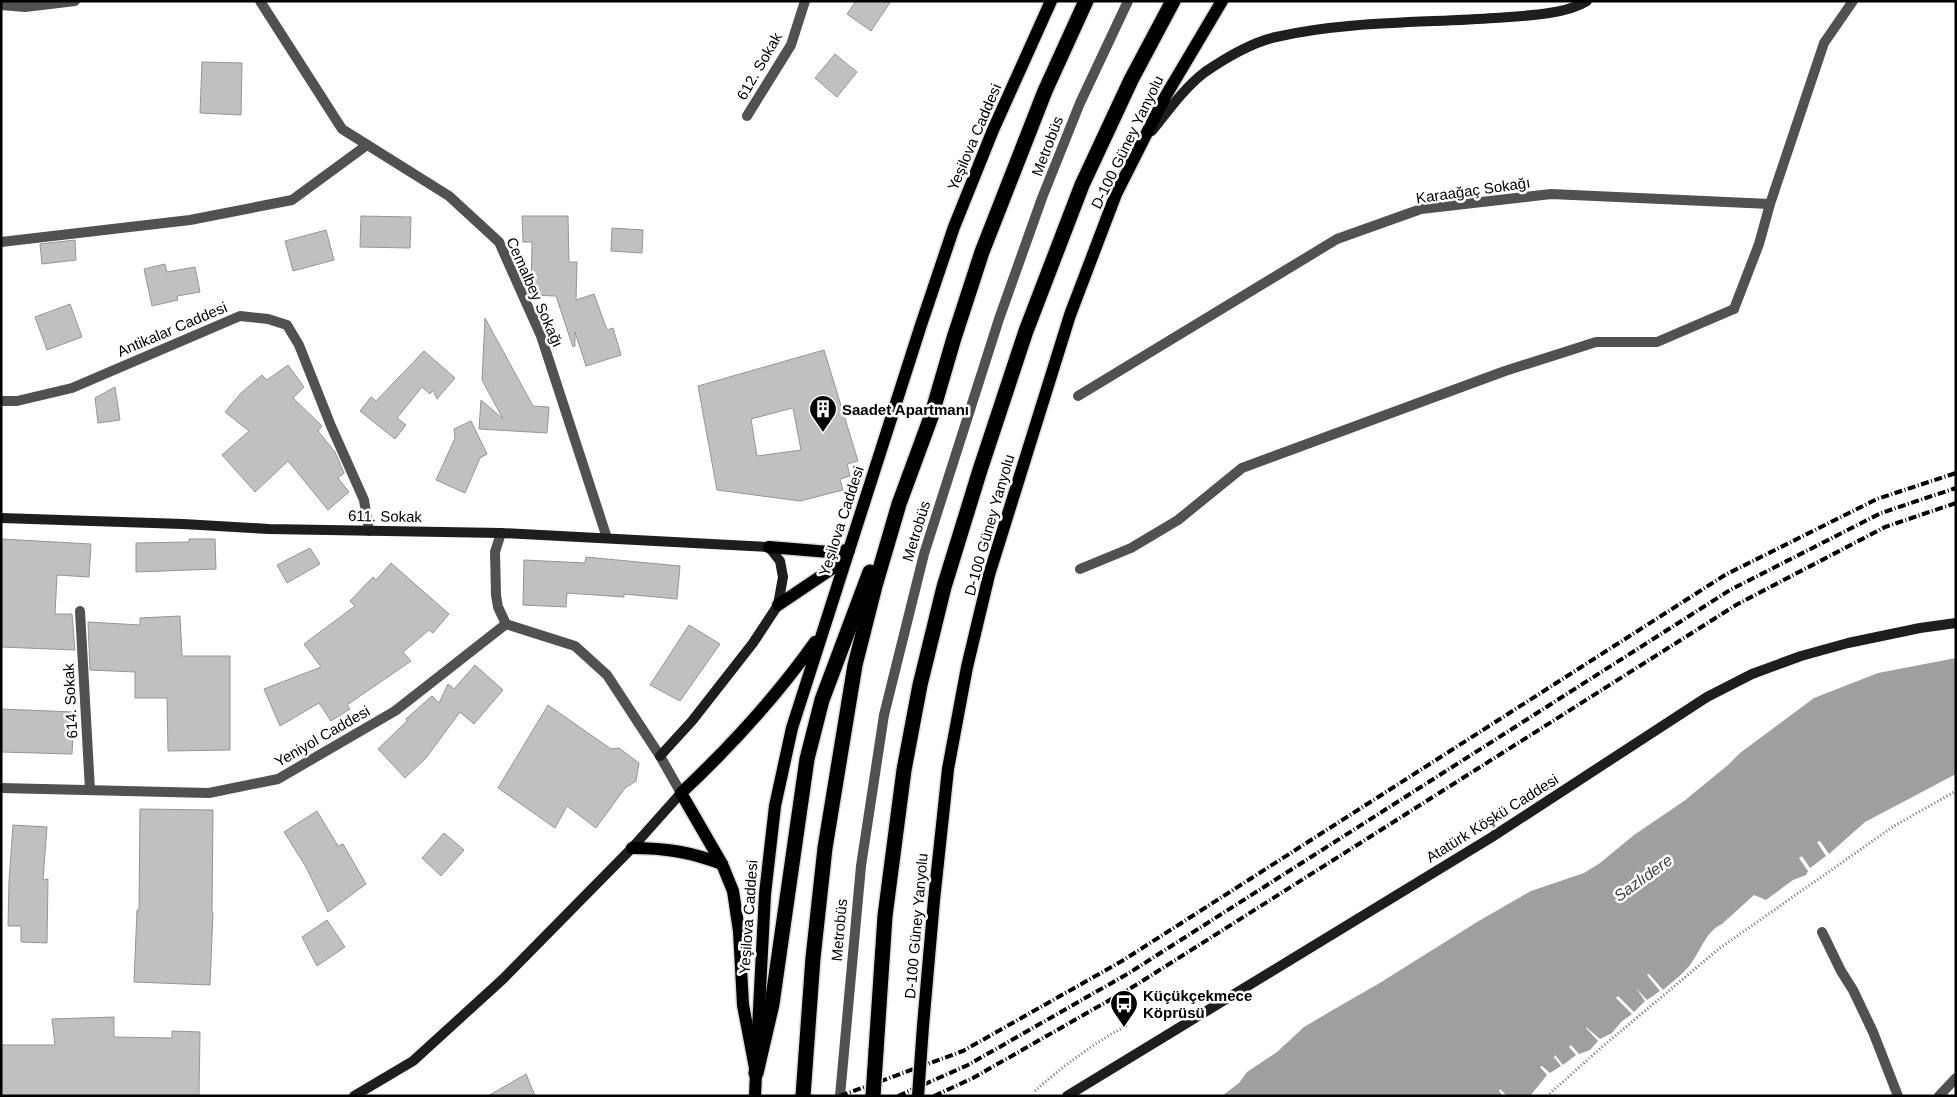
<svg xmlns="http://www.w3.org/2000/svg" width="1957" height="1097" font-family="Arial,sans-serif">
<rect width="100%" height="100%" fill="#fff"/>
<path fill="#9f9f9f" d="M1956,658V774L1865,822L1829,854L1820,841L1817,842L1826,856L1810,868L1802,856L1799,858L1808,871L1806,875L1793,880L1766,900L1754,895L1722,924C1706,931 1700,952 1690,965C1682,975 1673,981 1663,990L1649,974L1647,975L1660,991L1647,1000L1636,988L1645,1001L1634,1012L1618,996L1616,998L1632,1014L1621,1022L1612,1033L1600,1039L1586,1027V1028L1598,1041L1590,1050L1579,1054L1571,1045L1569,1047L1576,1055L1563,1065L1555,1055L1554,1057L1561,1066L1550,1073L1542,1066L1540,1067L1547,1075L1530,1096H1507L1500,1089L1499,1091L1503,1096H1222L1239,1083L1247,1072L1277,1052L1304,1027L1331,1011L1378,984L1477,922L1531,891L1584,873L1600,863L1634,835L1684,801L1728,765L1740,753L1814,698L1878,673Z"/>
<g fill="#c0c0c0" stroke="#959595" fill-rule="evenodd">
<path d="M856,1H891L871,31L847,14Z"/>
<path d="M835,54L857,72L837,97L815,78Z"/>
<path d="M202,62L242,63L241,115L200,113Z"/>
<path d="M361,216L411,217L410,248L360,247Z"/>
<path d="M522,216H568L569,262H577L576,300L594,294L607,330L613,328L621,355L586,366L575,332V346L573,347L556,296L531,295L532,242H523Z"/>
<path d="M612,228L643,230L642,253L611,251Z"/>
<path d="M326,230L334,260L293,271L285,241Z"/>
<path d="M75,240L76,260L42,264L40,244Z"/>
<path d="M165,264L167,272L195,267L200,292L177,296L178,300L152,306L144,269Z"/>
<path d="M70,304L82,337L47,350L35,317Z"/>
<path d="M485,318L533,406L549,407L547,433L479,429L481,400L503,419L482,380Z"/>
<path d="M824,350L858,461L847,464L850,476L840,479L843,490L800,501L717,490L698,386ZM793,408L801,450L757,456L751,419Z"/>
<path d="M424,351L455,378L437,399L433,390L430,394L422,387L397,418L406,425L395,439L360,411L371,397L376,401Z"/>
<path d="M288,365L304,387L293,398L322,426L318,431L335,452L344,473L338,478L349,492L328,510L288,461L255,492L222,455L249,431L225,412L241,393L262,375L267,380Z"/>
<path d="M115,387L120,420L98,423L95,398Z"/>
<path d="M471,421L487,454L480,458L465,493L436,480L455,438L454,429Z"/>
<path d="M1,539L91,544L89,577L57,575L55,614H72L75,650L1,647Z"/>
<path d="M189,539H215L216,569L136,572V543L189,542Z"/>
<path d="M310,548L320,564L287,583L277,565Z"/>
<path d="M586,557L680,566L677,599L624,594V597L567,593L566,607L523,605L524,560L585,563Z"/>
<path d="M391,563L449,614L433,633L429,630L403,652L411,661L347,705L350,709L331,721L319,703L280,726L264,689L321,667L304,644L355,606L350,601L373,577L376,580Z"/>
<path d="M180,616L182,656H230V750L168,751L167,698H135V672L90,670L88,622L140,625V618Z"/>
<path d="M689,625L720,644L680,701L650,685Z"/>
<path d="M475,665L503,690L474,724L460,712L426,758L405,778L378,749L407,721L406,719L432,696L439,703L448,684L454,689Z"/>
<path d="M548,705L611,749L619,748L639,763L636,781L625,788L596,828L567,806L555,828L498,788Z"/>
<path d="M1,709L74,712L72,754L1,752Z"/>
<path d="M140,809L213,810L212,913H213L210,985L134,982L137,910H139Z"/>
<path d="M317,811L338,846L343,844L366,884L328,912L306,867L284,832Z"/>
<path d="M13,825L47,827L43,880L48,879L47,943L21,942V926H8L9,881Z"/>
<path d="M444,833L464,850L441,876L422,858Z"/>
<path d="M327,920L345,947L317,966L302,937Z"/>
<path d="M114,1017V1037L172,1038V1031L200,1032L199,1096H1V1045H55L52,1019Z"/>
<path d="M526,1074L535,1096H488Z"/>
</g>
<g fill="none" stroke-linecap="round" stroke-linejoin="round">
<defs>
<g id="primary">
<path d="M769,547L829,552L849,550"/>
<path d="M778,605L836,566L844,556"/>
<path d="M632,848C665,848 691,852 722,864"/>
<path d="M923,1026L934,900L948,769L967,667L989,575L1070,315L1116,194L1165,97L1222,1"/>
<path d="M757,1048L765,894L775,806L792,728L921,325L954,227L993,130L1051,1"/>
<path d="M755,1096L756,1073L743,1005L739,931L733,891L722,864L681,793C731,746 776,697 815,642"/>
</g>
<g id="highway">
<path d="M876,1051L885,916L904,770L920,685L944,587L980,470L1026,331L1082,185L1131,80L1173,1"/>
<path d="M756,1073L772,1004L807,759L822,700L870,572"/>
<path d="M803,1096L813,958L825,848L855,665L875,586L899,504L931,417L954,338L982,252L1045,91L1086,1"/>
</g>
</defs>
<use href="#primary" stroke="#dbdbdb" stroke-width="15"/>
<use href="#highway" stroke="#dbdbdb" stroke-width="18"/>
<g stroke="#737373" stroke-width="3" stroke-dasharray="1 2.5" stroke-linecap="butt">
<path d="M1035,1091C1063,1066 1095,1042 1128,1025"/>
<path d="M1547,1096L1603,1046L1720,948L1894,826L1956,791"/>
</g>
<g stroke="#515151" stroke-width="10">
<path d="M1734,309L1759,244L1770,204L1824,43L1853,1"/>
<path d="M1822,932L1841,971L1853,990L1873,1032L1898,1096"/>
<path d="M840,1096L861,866L884,715L924,554L999,319L1042,198L1080,103L1128,1"/>
</g>
<g stroke="#515151" stroke-width="10">
<path d="M260,1L342,129L449,196L499,242L541,336L607,538"/>
<path d="M1,5L25,7L75,1"/>
<path d="M747,116L791,45L805,1"/>
<path d="M1,242L190,220L292,200L367,145"/>
<path d="M1078,396L1337,239L1421,209L1551,194L1770,204"/>
<path d="M1,401H17L72,388L240,316L268,319L287,325L299,345L331,426L364,500L369,531"/>
<path d="M501,533L495,552L496,595L498,607L506,624L575,646L607,675L660,756L681,793"/>
<path d="M1080,569L1131,548L1178,520L1242,468L1505,371L1596,342H1657L1734,309"/>
<path d="M80,611L90,790"/>
<path d="M1,788L209,793L278,779L395,711L506,624"/>
<path d="M1939,1096L1956,1078"/>
</g>
<g stroke="#1e1e1e" stroke-width="10">
<path d="M1152,131C1168,111 1184,88 1205,72C1224,59 1253,42 1276,37C1347,21 1422,23 1495,18C1521,16 1565,15 1587,1"/>
<path d="M1,518L183,524L269,529L501,533L769,547L780,561L783,577L778,605L753,643L692,721L660,756"/>
<path d="M354,1096L413,1061L503,979L632,848L681,793"/>
<path d="M1067,1096L1492,837L1707,697L1752,674L1801,656L1848,643L1920,628L1956,623"/>
</g>
<use href="#primary" stroke="#000" stroke-width="12"/>
<use href="#highway" stroke="#000" stroke-width="15"/>
<g stroke="#000" stroke-width="4" stroke-dasharray="8 2.5 1 2.5" stroke-linecap="butt">
<path d="M840,1096L963,1051L1122,961L1725,575L1877,499L1956,473"/>
<path d="M898,1096L968,1065L1129,973L1730,590L1881,513L1956,488"/>
<path d="M934,1096L973,1078L1136,985L1736,605L1885,527L1956,503"/>
</g>
<defs>
<path id="primary-bridge" d="M918,1096L923,1026"/>
<path id="highway-bridge" d="M873,1096L876,1051"/>
</defs>
<use href="#primary-bridge" stroke="#dbdbdb" stroke-width="15" stroke-linecap="butt"/>
<use href="#highway-bridge" stroke="#dbdbdb" stroke-width="18" stroke-linecap="butt"/>
<use href="#primary-bridge" stroke="#000" stroke-width="12"/>
<use href="#highway-bridge" stroke="#000" stroke-width="15"/>
</g>
<defs>
<symbol id="building-pin" viewBox="-11 -11 22 30"><path d="M0 17L-7.5 6A9.5 9.5 0 1 1 7.5 6Z" fill="#000" stroke="#fff"/><path d="M-4-6H4V6H1V3H-1V6H-4ZM-2.5-4.3h1.7v1.8h-1.7ZM.8-4.3h1.7v1.8H.8ZM-2.5-1h1.7V.8h-1.7ZM.8-1h1.7V.8H.8Z" fill="#fff"/></symbol>
<symbol id="bus-pin" viewBox="-11 -11 22 30"><path d="M0 17L-7.5 6A9.5 9.5 0 1 1 7.5 6Z" fill="#000" stroke="#fff"/><path d="M-5-6H5V4H4V6H2V4H-2V6H-4V4H-5ZM-3.5-4V0h7V-4ZM-3.5 1.2v1.5H-2V1.2ZM2 1.2v1.5H3.5V1.2Z" fill="#fff"/></symbol>
</defs>
<g fill-rule="evenodd">
<use href="#building-pin" x="807" y="393" width="32" height="43"/>
<use href="#bus-pin" x="1108" y="988" width="32" height="43"/>
</g>
<g text-anchor="middle" dominant-baseline="central" stroke-width="5" stroke-linejoin="round" paint-order="stroke">
<g font-size="15" fill="#000" stroke="#fff">
<text transform="translate(759 66) rotate(-60)">612. Sokak</text>
<text transform="translate(974 137) rotate(-67)">Yeşilova Caddesi</text>
<text transform="translate(1127 142) rotate(-64)">D-100 Güney Yanyolu</text>
<text transform="translate(1047 146) rotate(-69)">Metrobüs</text>
<text transform="translate(1473 190) rotate(-8)">Karaağaç Sokağı</text>
<text transform="translate(535 292) rotate(66)">Cemalbey Sokağı</text>
<text transform="translate(172 329) rotate(-23)">Antikalar Caddesi</text>
<text transform="translate(385 516) rotate(1)">611. Sokak</text>
<text transform="translate(841 521) rotate(-72)">Yeşilova Caddesi</text>
<text transform="translate(989 525) rotate(-74)">D-100 Güney Yanyolu</text>
<text transform="translate(916 531) rotate(-73)">Metrobüs</text>
<text transform="translate(70 701) rotate(-93)">614. Sokak</text>
<text transform="translate(322 736) rotate(-30)">Yeniyol Caddesi</text>
<text transform="translate(1492 818) rotate(-32)">Atatürk Köşkü Caddesi</text>
<text transform="translate(748 917) rotate(-86)">Yeşilova Caddesi</text>
<text transform="translate(916 926) rotate(-85)">D-100 Güney Yanyolu</text>
<text transform="translate(839 930) rotate(-85)">Metrobüs</text>
</g>
<g font-size="15" font-weight="bold" fill="#000" stroke="#fff" text-anchor="start">
<text x="842" y="409">Saadet Apartmanı</text>
<text x="1143" y="995">Küçükçekmece<tspan x="1143" dy="17">Köprüsü</tspan></text>
</g>
<g font-size="16" font-style="italic" fill="#404040" stroke="#fff">
<text transform="translate(1643 878) rotate(-36)">Sazlıdere</text>
</g>
</g>
<rect width="1957" height="1097" fill="none" stroke="#000000" stroke-width="5"/>
</svg>
